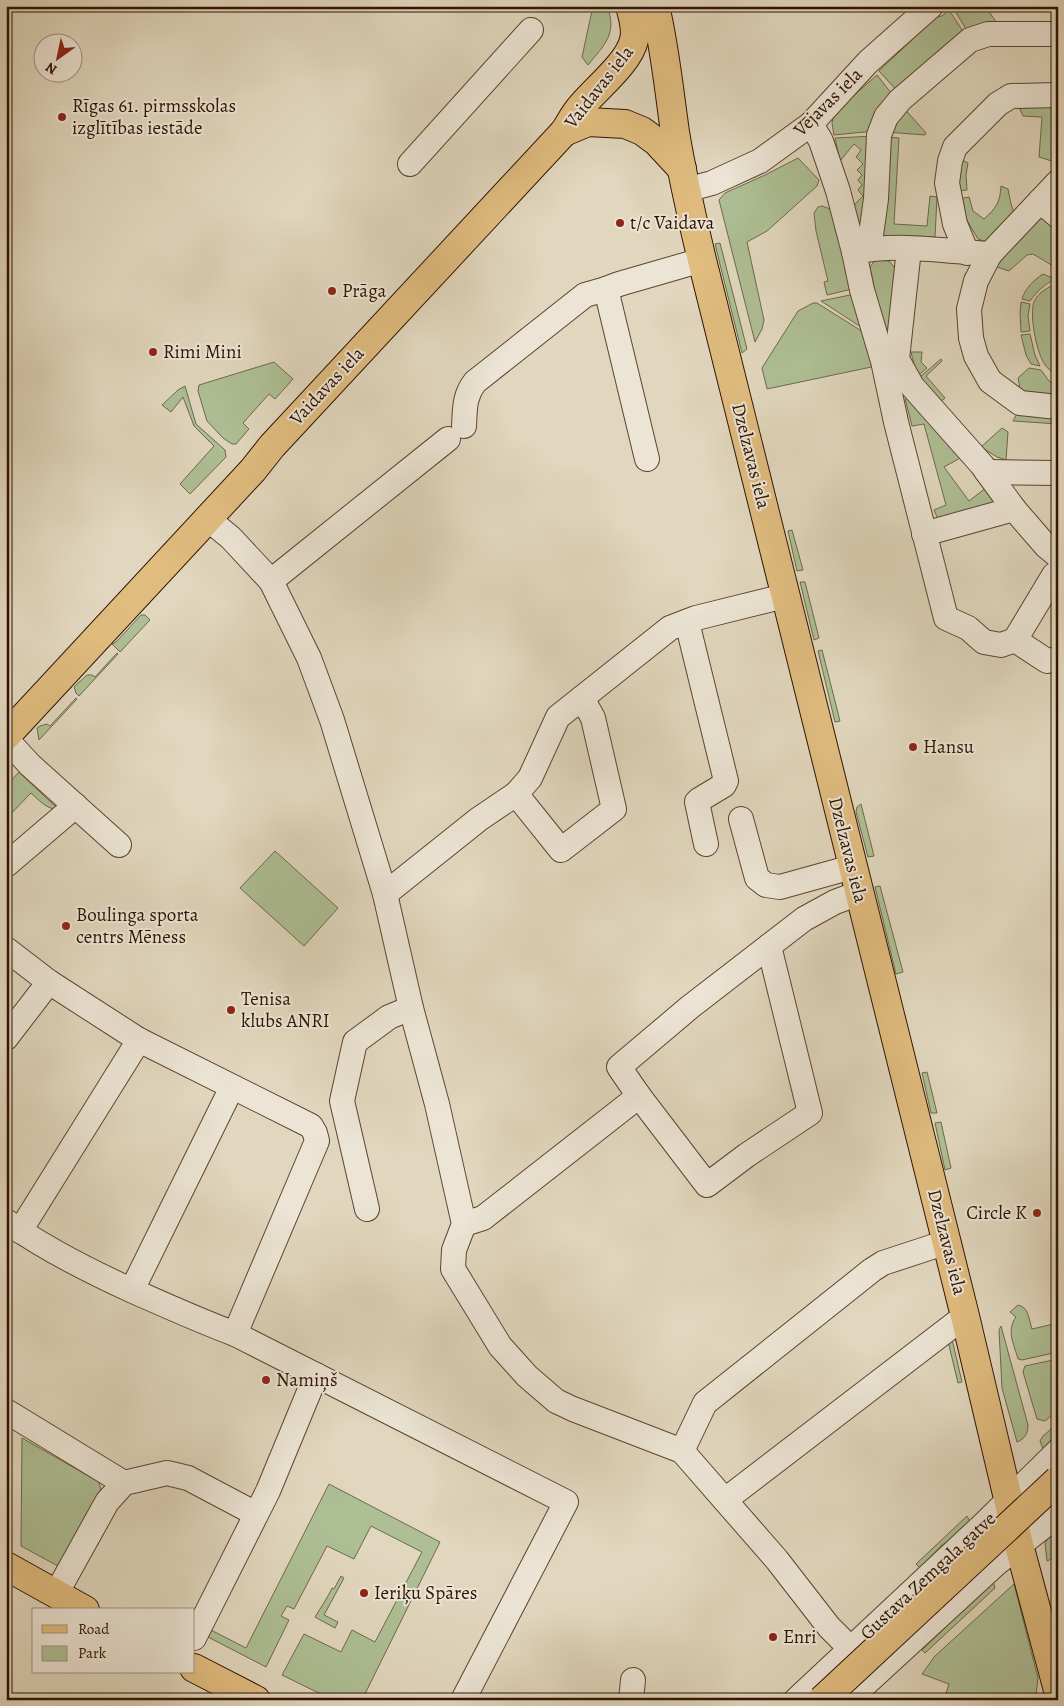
<svg xmlns="http://www.w3.org/2000/svg" width="1064" height="1706" font-family="Alegreya,serif">
<rect width="100%" height="100%" fill="#e1d7be"/>
<filter id="stains"><feTurbulence type="fractalNoise" baseFrequency=".004" numOctaves="4"/><feColorMatrix values="0 0 0 0 .2 0 0 0 0 .09 0 0 0 0 .02 0 0 0 .5 -.17"/></filter>
<radialGradient id="worn" r=".72"><stop offset=".6" stop-color="#630" stop-opacity="0"/><stop offset="1" stop-color="#630" stop-opacity=".3"/></radialGradient>
<g fill="#aebf95" stroke="#6e694c">
<path d="M593,6H607C618,34 604,45 588,65L582,57Z"/>
<path d="M952,6H985L999,26L969,34Z"/>
<path d="M949,10L966,36L899,93L879,71L936,17L942,16Z"/>
<path d="M877,75L895,98L875,131L834,135L832,123L834,113Z"/>
<path d="M1018,105H1058V163L1039,157L1042,117L1023,116Z"/>
<path d="M902,106L926,133L925,135L886,132Z"/>
<path d="M875,136L869,222L859,229L853,206L863,196L858,190L862,185L858,180L862,175L857,170L863,164L856,157L861,150L854,144L840,161L835,138Z"/>
<path d="M884,137L899,138L894,224L927,226L930,196L937,197L935,237L913,236L911,239L895,238L883,235Z"/>
<path d="M798,158L819,180L817,186L767,231L747,242L764,320L762,329L755,342L719,200L725,193L765,175Z"/>
<path d="M960,159L968,163L966,175L967,190L957,191Z"/>
<path d="M1001,186L1008,189L1011,204L1015,215L989,243L978,239L965,217L959,199L969,197L973,211L984,219C996,208 1000,203 1001,186Z"/>
<path d="M822,206L833,210L852,289L827,295L824,282L828,281L816,231L814,213L818,207Z"/>
<path d="M1038,214L1045,218L1058,229V269L1033,254L1027,255L1009,271L994,266Z"/>
<path d="M720,243L747,349L742,353L715,244Z"/>
<path d="M875,260L889,261L895,268L891,332L887,336L883,332L870,267Z"/>
<path d="M1043,274L1055,279C1044,285 1037,291 1030,301L1022,299C1026,287 1033,281 1043,274Z"/>
<path d="M1058,283V376C1054,373 1049,370 1046,366C1037,356 1029,315 1034,302C1038,292 1049,287 1058,283Z"/>
<path d="M855,294L861,327L821,301Z"/>
<path d="M1021,302L1030,304L1028,316L1030,331L1021,332L1020,313Z"/>
<path d="M813,303H817L868,335L876,366L767,389L762,368L798,311Z"/>
<path d="M1030,334L1035,355L1040,366L1031,364L1026,355L1021,335Z"/>
<path d="M911,352H922L921,362L927,368L919,375L915,368Z"/>
<path d="M941,359L942,361L926,376L945,398L941,401L920,377Z"/>
<path d="M274,362L293,379L275,399L269,394L243,423L249,429L236,444H232L223,438L207,421L198,391L199,385Z"/>
<path d="M1029,368L1041,370L1049,381L1058,385V402L1022,398L1018,378Z"/>
<path d="M185,386L196,424L225,450L226,457L190,494L180,484L214,446L194,426L183,397L171,412L162,405L178,390Z"/>
<path d="M912,397L962,457L944,467L969,501L987,487L997,502L938,519L934,510L946,505L924,424L912,426L905,399Z"/>
<path d="M1020,408L1058,410V424L1013,421Z"/>
<path d="M1002,428L1008,432L1006,460L997,457L981,447Z"/>
<path d="M792,530L803,570L797,571L788,531Z"/>
<path d="M800,582H805L819,638L814,640Z"/>
<path d="M141,615H145L150,620L120,652L112,644L116,642Z"/>
<path d="M822,650L840,721L835,722L818,651Z"/>
<path d="M117,653L118,654L79,696L76,693L74,687L87,675H92L95,677Z"/>
<path d="M76,698L77,699L39,740L37,728L40,726L47,724L50,726Z"/>
<path d="M19,772L58,809C47,810 39,800 31,793L6,819V786Z"/>
<path d="M861,804L874,856L868,857L856,812L857,807Z"/>
<path d="M275,851L338,908L304,946L240,888Z"/>
<path d="M880,886L903,972L896,974L875,887Z"/>
<path d="M927,1072L937,1113H931L922,1073Z"/>
<path d="M941,1122L951,1168L945,1170L935,1123Z"/>
<path d="M1018,1305C1029,1307 1029,1320 1032,1329L1058,1323V1352L1022,1360L1018,1359C1014,1344 1006,1331 1016,1317L1010,1312Z"/>
<path d="M1001,1326L1028,1425C1028,1433 1025,1439 1017,1442L1002,1388L999,1330Z"/>
<path d="M947,1337L952,1339L962,1382L958,1383Z"/>
<path d="M1058,1359V1410L1045,1421L1037,1419L1023,1372L1025,1366Z"/>
<path d="M1058,1423V1440L1048,1450L1043,1449L1040,1441L1043,1436Z"/>
<path d="M6,1425L11,1428L6,1532Z"/>
<path d="M22,1438L99,1482L102,1495L58,1566L21,1546Z"/>
<path d="M329,1484L440,1542L362,1700H333L282,1675L304,1634L341,1652L352,1630L375,1642L422,1552L371,1526L354,1559L327,1546L294,1609L287,1606L281,1616L289,1620L266,1667L208,1637L211,1630L246,1648Z"/>
<path d="M967,1516L972,1525L942,1545L920,1568L916,1564Z"/>
<path d="M1054,1529C1058,1539 1059,1557 1047,1561L1045,1543Z"/>
<path d="M341,1576L344,1578L324,1615L338,1622L335,1628L315,1617C321,1607 327,1599 332,1588L334,1589Z"/>
<path d="M993,1581L995,1588L925,1653L922,1650Z"/>
<path d="M1014,1584L1038,1678L1036,1695L1033,1700H944L949,1684L922,1674L935,1656Z"/>
</g>
<g fill="none" stroke-linecap="round" stroke-linejoin="round">
<defs>
<g id="minor">
<path d="M811,124L821,141L838,191L854,252L862,290L883,361L896,422L946,618L968,628L984,642L1001,645L1015,640"/>
<path d="M410,164L531,30"/>
<path d="M686,190L712,183L760,161L811,124L868,62L931,6"/>
<path d="M1040,201L1058,216"/>
<path d="M869,249L876,199L879,135L886,117L900,100L970,40L988,34H1058"/>
<path d="M909,249L897,359L912,386L982,465L1014,509"/>
<path d="M854,252C896,243 947,251 990,254L1058,182"/>
<path d="M967,253L955,224L947,183L950,161L955,147L998,104L1011,96L1058,95"/>
<path d="M990,254L976,281L969,309L971,338L976,356L990,381L1020,403L1058,407"/>
<path d="M464,426C465,409 464,396 475,382L585,295L606,289"/>
<path d="M647,459L606,289L619,284L702,260"/>
<path d="M987,472L1058,473"/>
<path d="M208,519L231,538L271,581L309,658L332,720L385,894L411,1008L437,1104L464,1224L454,1250L453,1269L500,1346L527,1376L556,1401L573,1409L682,1451L777,1560L829,1627L851,1649"/>
<path d="M924,534L1014,509L1046,546L1058,556"/>
<path d="M1054,575L1015,640L1047,661L1058,659"/>
<path d="M271,581L448,439"/>
<path d="M687,622L726,781L724,785L699,800L697,802L706,844"/>
<path d="M6,739L30,765L119,845"/>
<path d="M516,794L561,850L614,809L593,718L582,698"/>
<path d="M741,819L757,878L766,885L780,887L852,867"/>
<path d="M6,865L67,813L75,805"/>
<path d="M385,894L479,819L516,794L530,778L558,717L670,628L696,618L785,596"/>
<path d="M6,949L49,982L139,1040L311,1126L315,1133L317,1141L235,1334"/>
<path d="M6,1038L49,982"/>
<path d="M639,1096L707,1185L747,1155L810,1113L769,946"/>
<path d="M367,1209L342,1101L355,1042L389,1017L411,1008"/>
<path d="M6,1221C45,1249 89,1271 133,1291C167,1306 200,1321 235,1334L566,1502L463,1700"/>
<path d="M464,1224L483,1218L639,1096L619,1067L690,1007L804,919L835,902L859,893"/>
<path d="M20,1231L139,1040"/>
<path d="M132,1290L232,1087"/>
<path d="M6,1411L124,1483"/>
<path d="M682,1451L705,1403L872,1270L883,1263L947,1242"/>
<path d="M725,1500L965,1316"/>
<path d="M56,1594L107,1502L124,1483L167,1473L188,1478L256,1514"/>
<path d="M194,1638L268,1491L316,1375"/>
<path d="M631,1700L633,1680"/>
<path d="M796,1700L984,1524L1058,1451"/>
<path d="M848,1700L997,1563L1058,1515"/>
</g>
<g id="major">
<path d="M655,6C665,48 669,90 675,132C682,175 692,218 702,260L965,1316L1019,1545L1058,1690"/>
<path d="M564,132L588,122L625,124L642,131L657,142L682,169"/>
<path d="M6,736L253,470L272,446L564,132C569,125 573,116 579,109C594,90 629,63 634,40C637,28 633,18 630,6"/>
<path d="M6,1566L85,1610"/>
<path d="M194,1668L256,1700"/>
</g>
</defs>
<use href="#minor" stroke="#5c4431" stroke-width="26"/>
<use href="#major" stroke="#2f1302" stroke-width="30"/>
<use href="#minor" stroke="#ece5d5" stroke-width="24"/>
<use href="#major" stroke="#e0bc7f" stroke-width="28"/>
<defs>
<path id="major-bridge" d="M822,1700L1058,1480"/>
</defs>
<use href="#major-bridge" stroke="#2f1302" stroke-width="30" stroke-linecap="butt"/>
<use href="#major-bridge" stroke="#e0bc7f" stroke-width="28"/>
</g>
<g fill="#8f2418" stroke="#ece5d5" stroke-width="2">
<circle cx="62" cy="117" r="5"/>
<circle cx="620" cy="223" r="5"/>
<circle cx="332" cy="291" r="5"/>
<circle cx="153" cy="352" r="5"/>
<circle cx="913" cy="747" r="5"/>
<circle cx="66" cy="926" r="5"/>
<circle cx="231" cy="1010" r="5"/>
<circle cx="1037" cy="1213" r="5"/>
<circle cx="266" cy="1380" r="5"/>
<circle cx="364" cy="1593" r="5"/>
<circle cx="773" cy="1637" r="5"/>
</g>
<g text-anchor="middle" dominant-baseline="central" stroke-width="4" stroke-linejoin="round" paint-order="stroke">
<g font-size="19" fill="#2f1302" stroke="#ece5d5">
<text transform="translate(599 87) rotate(-52)">Vaidavas iela</text>
<text transform="translate(828 102) rotate(-45)">Vējavas iela</text>
<text transform="translate(327 386) rotate(-47)">Vaidavas iela</text>
<text transform="translate(751 456) rotate(76)">Dzelzavas iela</text>
<text transform="translate(848 850) rotate(76)">Dzelzavas iela</text>
<text transform="translate(947 1242) rotate(76)">Dzelzavas iela</text>
<text transform="translate(928 1576) rotate(-43)">Gustava Zemgala gatve</text>
</g>
<g font-size="19" fill="#2f1302" stroke="#ece5d5" text-anchor="start">
<text x="72" y="106">Rīgas 61. pirmsskolas<tspan x="72" dy="22">izglītības iestāde</tspan></text>
<text x="630" y="223">t/c Vaidava</text>
<text x="342" y="291">Prāga</text>
<text x="163" y="352">Rimi Mini</text>
<text x="923" y="747">Hansu</text>
<text x="76" y="915">Boulinga sporta<tspan x="76" dy="22">centrs Mēness</tspan></text>
<text x="241" y="999">Tenisa<tspan x="241" dy="22">klubs ANRI</tspan></text>
<text x="1027" y="1213" text-anchor="end">Circle K</text>
<text x="276" y="1380">Namiņš</text>
<text x="374" y="1593">Ieriķu Spāres</text>
<text x="783" y="1637">Enri</text>
</g>
</g>
<rect width="1064" height="1706" fill="none" stroke="#e1d7be" stroke-width="25"/>
<rect x="8" y="8" width="1049" height="1691" fill="none" stroke="#2f1302" stroke-width="2.5"/>
<rect x="12" y="12" width="1039" height="1681" fill="none" stroke="#2f1302"/>
<rect x="32" y="1608" width="162" height="65" fill="#ece5d5" stroke="#a09181"/>
<rect x="42" y="1625" width="25" height="8" fill="#e0bc7f" stroke="#a09181"/>
<text x="78" y="1634" font-size="15" fill="#2f1302">Road</text>
<rect x="42" y="1646" width="25" height="15" fill="#aebf95" stroke="#a09181"/>
<text x="78" y="1658" font-size="15" fill="#2f1302">Park</text>
<g transform="translate(58 58) rotate(213)"><circle r="24" fill="#ece5d5" stroke="#a09181"/>
<path d="M0-4L9 19L0 12L-9 19Z" fill="#8f2418"/>
<text y="-8" font-size="14" font-weight="bold" text-anchor="middle" fill="#2f1302">N</text>
</g>
<rect width="100%" height="100%" filter="url(#stains)"/>
<rect width="100%" height="100%" fill="url(#worn)"/>
</svg>
